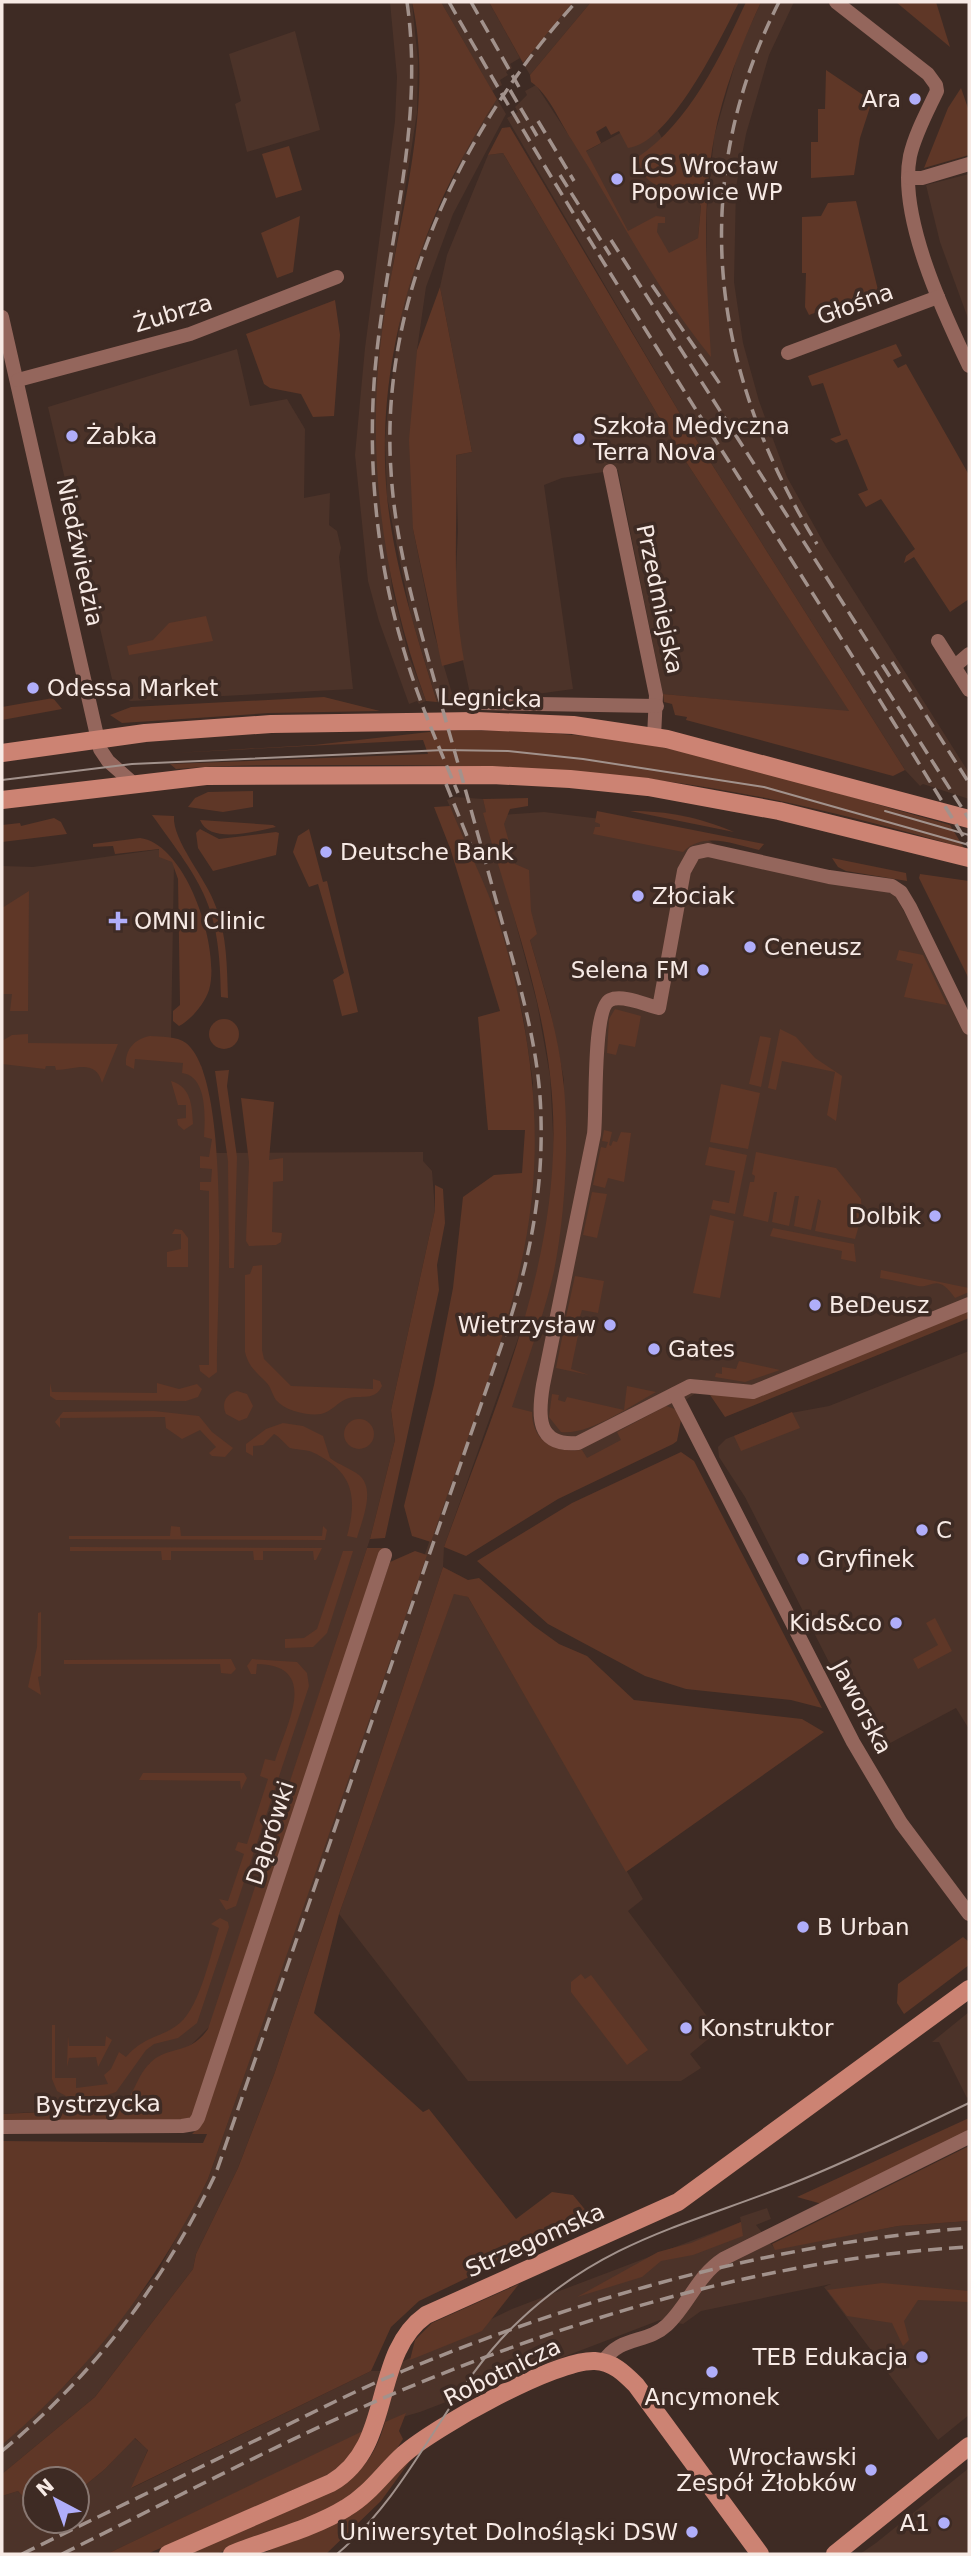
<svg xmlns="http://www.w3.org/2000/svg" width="971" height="2556" font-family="'DejaVu Sans',sans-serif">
<rect width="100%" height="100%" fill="#3e2b24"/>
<g fill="#4c3329">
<path d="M390,2H412L418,61L417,113L380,348L376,432L392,588L409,656L426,701L419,704L417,701L409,704L379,621L368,581L355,455L365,348L395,121L397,77Z"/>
<path d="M441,2H489L520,58L510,64L512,68L506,72L508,75L500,80L502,85L492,91Z"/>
<path d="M573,2H591L530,75L523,63Z"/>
<path d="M761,2H794L769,55L746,134L736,187L734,282L743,343L759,401L787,477L826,547L969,773V799L923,784L920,786L905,770L682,417L507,118L518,112L515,107L527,95L525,91L536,85L581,154L650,117L701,206L698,238L682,247L706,269L707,209L714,137L739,50Z"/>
<path d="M295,31L320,130L247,152L235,104L241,101L229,54Z"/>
<path d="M497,99L506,114L453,214L426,287L417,350L413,529L434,633L454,700L437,702L411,616L387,497L385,440L388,409L401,313L418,256L469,143Z"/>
<path d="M503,153L679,451L850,712L663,694L618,470L562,478L544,485L573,689L472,703L458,638L455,592L458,531L456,455L472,452L440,287L447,255L488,155Z"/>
<path d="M969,174V321L940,242L926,185Z"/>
<path d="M237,349L250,406L287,399L305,429L304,498L330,493L329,525L337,531L341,548L339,557L353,689L131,701L116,696L48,407Z"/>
<path d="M455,797L483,799L537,1003L550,1076L554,1152L551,1203L539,1272L525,1319L444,1547L443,1567L275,2072L238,2168L196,2254L193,2269L95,2397L2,2474V2445L74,2376L157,2273L208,2179L509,1312L533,1083L523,1016L498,922L447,800Z"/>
<path d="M544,812L691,830L723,849L885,890L896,897L969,1031V1307L750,1398L697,1392L674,1408L663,1440L479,1502L552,1278L564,1080L549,1005L516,892L502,815Z"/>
<path d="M162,849L174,863L171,1039L192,1054L202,1067L215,1153L423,1152V1161L432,1171L435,1210L391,1410L395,1440L370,1539L210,2026L189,2047L160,2056L149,2064L132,2096L114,2107L2,2114V866L33,867Z"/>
<path d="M969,1351V1729L956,1708L879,1749L855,1704L837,1678L745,1497L719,1457L718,1447L726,1439L791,1413L829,1406Z"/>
<path d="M454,1593L468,1597L643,1899L628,1911L718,2031L690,2054L701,2068L681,2081H468L339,1914Z"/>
<path d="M969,2012V2096L967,2098L939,2042H932Z"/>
<path d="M767,2208L771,2219L756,2225L775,2249L898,2226L969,2221V2415L938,2440L824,2287L831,2284L701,2311L683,2324L660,2320L420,2412L385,2422L107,2554H2V2496L18,2491L35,2510V2521H77V2492L105,2469L134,2438L148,2449L132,2488L371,2371H383L512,2309L741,2222L740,2217Z"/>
<path d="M969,2468V2554H860L876,2543Z"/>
</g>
<g fill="#5f3727">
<path d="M412,2H441L497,99C421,216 374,355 387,496C394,567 417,635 437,702L426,701C385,588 367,468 380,348C392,237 437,112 412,2Z"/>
<path d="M489,2H573L523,63Z"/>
<path d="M591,2H739C722,36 670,144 628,148L619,131L611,135L606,126L596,132L601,143L586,151L628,231L656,216L665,217V223H658L657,232L669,253L698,238L701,206L691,189C664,188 643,189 638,157C689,123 721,56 746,2H761C741,45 723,91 714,138C701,210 707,284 711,357C656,290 617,211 571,139C560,122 548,93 531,82L530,75Z"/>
<path d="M896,2H936L950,47Z"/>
<path d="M826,70L872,101L860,138L854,175L811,178V142H818V109H825Z"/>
<path d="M961,88L969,111V155L924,168L948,108Z"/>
<path d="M510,127L682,417L905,770L893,776L686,720L687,717L675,715L672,704L664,702L663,694L849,711L679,451L503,153L488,155L502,128Z"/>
<path d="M289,146L302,190L276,198L262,154Z"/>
<path d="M856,201L878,290L809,315L805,307L806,273H802V217L821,216L828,203Z"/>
<path d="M300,216L293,272L277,278L261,233Z"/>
<path d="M440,287L472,452L456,455C458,524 451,593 464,660L442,666L413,529L409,440L417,350Z"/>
<path d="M335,300L340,335L334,416L313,417L301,394L270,388L264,384L246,334Z"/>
<path d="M896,344L902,356L893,360L898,368L906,364L969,475V599L950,612L914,557L904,563L906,556L915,549L881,499L866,507L858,494L868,490L847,439L836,443L830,439L841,435L823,383L812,386L808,376Z"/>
<path d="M206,616L213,641L129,655L127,646L153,640L169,623Z"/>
<path d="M324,697L380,711L269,713L122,723L110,715L131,707Z"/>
<path d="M53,698L62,709L2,720V707Z"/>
<path d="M438,731C509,729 580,733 650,745C751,764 851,798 950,825L964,848C880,824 796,802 711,788C593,768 475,765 356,765C296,765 236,764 176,769L170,764L428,754L423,740L174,753L314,745Z"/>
<path d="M208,792L253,791V807L223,812L188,807L195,798Z"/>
<path d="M528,798V806L510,809L504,824L515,864L529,870L531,911L537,934L530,940C543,985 558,1032 563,1079C570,1135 565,1225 552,1280C541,1323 526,1365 512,1407L532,1412C532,1442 555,1453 582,1450L587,1458L621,1440L617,1432L666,1406L675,1409L681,1420L677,1441L673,1444L558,1499L466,1556L444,1547C499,1394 570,1242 550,1075C540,986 507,899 483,813L486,812L483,799Z"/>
<path d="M450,806C465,844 486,884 499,923C530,1023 545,1129 527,1233C509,1339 465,1441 431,1542L412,1536L404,1506L434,1385L453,1288L463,1197L494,1175L522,1173L525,1130H488L478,1017L500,1011L450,848L434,807Z"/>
<path d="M597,811L764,844L759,850C733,844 704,831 683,852L593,834L595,827H600V824L595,822Z"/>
<path d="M630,811C669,811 698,817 734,832Z"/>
<path d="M152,815L174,816C172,841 207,879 216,907C227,936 227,967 228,998L221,997C220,905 204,887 152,815Z"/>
<path d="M54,818L61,822L67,834L2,842V825L20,823L21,826Z"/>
<path d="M200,820L273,825L276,827C256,831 210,845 200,820Z"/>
<path d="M200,829L219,839L276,832L279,833L276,855L213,871L198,848L196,833Z"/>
<path d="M309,829L323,882L327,881L358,1012L342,1016L333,980L344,973L318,884L309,887L293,852L298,836Z"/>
<path d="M140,838C187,844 221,950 209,990C205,1003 191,1020 179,1026L173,1021V1011L180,1005L178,879L172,862L159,857V849L115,854L113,846L93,847V844Z"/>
<path d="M832,858L906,873L907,881L846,871L838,867Z"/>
<path d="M920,874L969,881V979L919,878Z"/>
<path d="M29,891L28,1011H10L12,994H2V908Z"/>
<path d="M899,950L923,955L947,1005L904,997L913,964L896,960Z"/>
<path d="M615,1009L641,1016L635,1047L619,1044L616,1055L607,1053L609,1019Z"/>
<circle cx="224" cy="1034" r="15"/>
<path d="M780,1029L796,1037L815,1058L842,1076L836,1121L827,1115L835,1072L782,1061L776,1090L768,1088Z"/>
<path d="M28,1034V1043L118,1044L102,1083C96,1058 74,1070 56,1070L55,1066H46L45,1069L2,1064V1041L12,1035Z"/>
<path d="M150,1036C160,1037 177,1036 186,1043C233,1081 216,1307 217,1372L209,1378L200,1371L199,1365H209V1191L200,1190V1182H211L212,1169L200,1168V1156L209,1157L212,1139L204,1137C205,1119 208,1076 182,1073L183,1063L135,1059L134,1069L126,1065C125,1049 135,1039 150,1036Z"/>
<path d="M760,1036L771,1038L761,1087L749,1084Z"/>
<path d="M229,1070L227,1086L237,1157L234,1268H229L228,1161L215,1071Z"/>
<path d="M171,1081C191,1087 192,1105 193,1124L184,1130L178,1125L177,1119L186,1118V1105H178Z"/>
<path d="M721,1084L760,1093L748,1149L710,1142Z"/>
<path d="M241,1098L274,1102L269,1160L283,1158V1181L273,1182L272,1232L282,1233L281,1242L276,1245L249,1246L246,1241L249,1162Z"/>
<path d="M604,1130L612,1132L609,1145L611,1146L613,1141L617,1142L621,1132L631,1133L624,1182L608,1178L605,1188L593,1185L601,1147L606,1148L608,1142L602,1141Z"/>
<path d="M709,1147L747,1155L735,1214L711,1209L713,1200L729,1203L735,1171L705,1165Z"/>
<path d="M756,1152L836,1168L861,1199L862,1215L855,1239L815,1231L821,1201L818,1199L811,1230L794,1226L799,1196H795L789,1226L772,1222L777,1192H774L768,1222L743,1216L750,1182H754L755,1176L752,1174Z"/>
<path d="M435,1185L443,1189L445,1223L437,1265L439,1290L385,1538L370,1539L395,1440L391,1410L435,1210Z"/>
<path d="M592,1192L607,1194L597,1238L583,1235Z"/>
<path d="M710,1215L734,1221L720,1298L693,1293Z"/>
<path d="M773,1228L854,1244L856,1262L841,1259L842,1251L770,1236Z"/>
<path d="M175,1229L182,1230L188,1238V1267H167V1252L181,1249V1234H172Z"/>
<path d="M262,1265V1350L264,1359L291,1386L373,1389V1379L380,1381L382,1386C375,1401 362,1395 349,1398C338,1401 332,1412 321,1414C308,1416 285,1411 276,1400C272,1394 271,1387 266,1382C255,1371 249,1367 245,1352V1275L250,1274L253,1266Z"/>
<path d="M881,1270L969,1288V1292L955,1298C937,1272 932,1289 918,1286C906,1283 893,1280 880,1278Z"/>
<path d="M575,1276L604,1281L598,1313L582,1310L579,1320L566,1317Z"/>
<path d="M969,1308V1318L725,1417L710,1395V1391L750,1398Z"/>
<path d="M565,1323L580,1326L571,1369L589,1375L556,1368Z"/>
<path d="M739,1361L780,1370L745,1382L715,1377L716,1373L722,1374V1367L736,1369Z"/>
<path d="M50,1383L52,1392L157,1393V1383L179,1389L197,1384L202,1389L198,1397L186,1401L56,1400L50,1396Z"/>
<path d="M627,1386L656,1392C632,1405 588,1436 561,1432L549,1417L552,1394L559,1395L558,1400L565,1402L567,1397L624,1410Z"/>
<path d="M237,1391L247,1394L253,1406L247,1418L239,1421L226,1414C221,1403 226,1394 237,1391Z"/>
<path d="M154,1411L199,1416L212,1432L233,1448L225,1457L212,1456L209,1453L216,1447L200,1430L182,1439L166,1428L165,1417L60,1418V1428L55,1422L63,1412Z"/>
<path d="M792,1412L800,1428L741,1451L734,1436Z"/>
<circle cx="359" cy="1434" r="15"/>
<path d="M283,1423L303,1426L323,1436L330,1458C339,1465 350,1468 359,1475C376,1489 362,1520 357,1538L347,1536C358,1496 353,1471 312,1452C305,1449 296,1450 290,1448C286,1445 280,1437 274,1434L263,1445L253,1446V1456L246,1452V1444L266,1429Z"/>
<path d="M681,1452L694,1461L822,1708L791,1700L686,1689L645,1676L548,1624L477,1561L572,1503Z"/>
<path d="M171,1526L180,1527L181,1536H322L323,1526L327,1530L325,1540L69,1539V1536H170Z"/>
<path d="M70,1547L322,1548L316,1560H314L313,1551H263V1560H254L253,1551H171V1560H162L161,1551H70Z"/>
<path d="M367,1548H384L192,2121L2,2124V2114L106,2109C139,2101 131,2081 151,2062C169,2045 189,2056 208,2029Z"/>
<path d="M343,1551H353L327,1633L313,1647L285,1648V1639L304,1638L317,1629Z"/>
<path d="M415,1551L427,1555L208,2179C156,2284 91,2368 2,2445V2141L203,2143L207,2134H192L200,2126L390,1562Z"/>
<path d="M443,1567L468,1580L479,1578L534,1626L559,1644L587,1656L634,1700L802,1719L824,1732L626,1872L468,1597L454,1594L339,1914L314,2013L423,2112L429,2109L516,2219L552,2192L573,2195L592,2218L419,2301L391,2327L371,2371L131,2488L148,2450L135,2438L105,2469L77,2492V2479H35V2510L18,2491L2,2496V2474L95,2397L193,2269L196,2254L238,2168L275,2072Z"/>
<path d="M41,1612V1676L38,1677L41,1695L28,1687L37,1647L38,1613Z"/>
<path d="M935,1618L952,1651L918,1669L913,1659L938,1645L926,1623Z"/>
<path d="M231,1659L236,1669L231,1674L221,1673L220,1664H64V1660Z"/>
<path d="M252,1659L297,1662L307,1673L309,1686L236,1906L226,1910L219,1899L228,1901L244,1854L235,1850L238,1842L247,1844L268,1779L260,1776L265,1759L275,1761C286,1725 321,1665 257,1664L256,1674H251L247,1666Z"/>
<path d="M143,1773H244L247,1778L241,1790L240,1781L139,1780Z"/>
<path d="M220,1918L228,1922L229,1927L197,2023L178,2038L154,2044L146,2050L116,2092L104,2096H66L57,2091L52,2079V2025H55V2078H76V2088L108,2084L104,2075L111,2069L119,2052L126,2057C145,2035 162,2038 180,2023C200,2006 211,1953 219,1928L211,1924Z"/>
<path d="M963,1937L969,1942V1965L904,2014L897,2003L898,1984Z"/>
<path d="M581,1974L585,1979L591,1975L648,2050L627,2065L571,1992V1982Z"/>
<path d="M68,2036L69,2046H105L106,2036L112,2040L98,2067L96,2057L69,2058L67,2067Z"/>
<path d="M969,2118V2131L822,2204L797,2197Z"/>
<path d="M969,2146V2221L898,2226L775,2250L772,2244Z"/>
<path d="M741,2222L743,2236L693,2255L661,2261L642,2277L577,2297L658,2252L691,2243Z"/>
<path d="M882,2283L969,2291V2302L918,2300L904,2321L909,2340L903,2346L892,2323L847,2316L827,2290Z"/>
<path d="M519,2284L482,2331L410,2360L415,2340L432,2323Z"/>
<path d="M406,2413L399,2431L403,2439L385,2467L338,2506L216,2554H184L346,2482C368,2466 378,2447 385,2422Z"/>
<path d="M365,2430C356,2451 345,2465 325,2476L147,2554H107Z"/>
<path d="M415,2454L381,2501L326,2554H262L363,2506L402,2464Z"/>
</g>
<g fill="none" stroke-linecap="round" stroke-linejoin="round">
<g stroke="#94665c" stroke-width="14">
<path d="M836,2L928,74L936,85L937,91C927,112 915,134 910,156C898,216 943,312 969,366"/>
<path d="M909,178H922L969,164"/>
<path d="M2,317L100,749L108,761L134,784"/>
<path d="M788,353L938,297"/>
<path d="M18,380L190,334L337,277"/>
<path d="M610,471L656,695L654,737"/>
<path d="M938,641L969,690"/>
<path d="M955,666L969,654"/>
<path d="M483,703L657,706"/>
<path d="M969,1028L910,907L901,892L892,886L829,877L708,850L694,853L684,871L659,1008C646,1005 622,994 610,1000C592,1009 597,1110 594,1134L543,1385C538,1415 536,1447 578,1443L690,1386L753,1392L969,1304"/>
<path d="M675,1394L853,1742L901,1823L969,1914"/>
<path d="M2,2127L182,2126L194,2124L198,2118L385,1555"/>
<path d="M603,2362C620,2335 647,2344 667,2325C689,2304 697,2276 723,2259L969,2137"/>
</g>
<g stroke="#cc8373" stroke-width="18">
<path d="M2,753L145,733L271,724L476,721L573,725L667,739L969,819"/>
<path d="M2,800L206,776L492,775L570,779L648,787L779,811L969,858"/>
<path d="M168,2554L331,2483C395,2446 370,2355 426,2315L678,2202L969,1989"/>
<path d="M232,2554C267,2540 314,2528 346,2508C370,2494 384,2472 404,2454C435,2427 556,2359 595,2361C613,2362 624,2373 636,2385L760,2554"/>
<path d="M835,2554L969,2446"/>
</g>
<g stroke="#a2928c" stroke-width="2">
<path d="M2,780L132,764L444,750L508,751L583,759L764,787L969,845"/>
<path d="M885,811L969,835"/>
<path d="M337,2554C416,2487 446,2389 519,2321C603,2241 687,2225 791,2184C852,2160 910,2131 969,2103"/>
</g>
<g stroke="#a2928c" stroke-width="3.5" stroke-dasharray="14 7" stroke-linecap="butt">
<path d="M407,2C425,127 386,246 375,370C367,465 377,564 405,654C419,702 439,747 458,793"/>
<path d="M449,2C611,290 799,562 969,846"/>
<path d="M471,2L519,87"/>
<path d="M779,2C686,186 711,372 817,544"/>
<path d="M510,90L537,136"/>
<path d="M538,121L574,181"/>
<path d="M560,175L610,255"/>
<path d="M611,240L892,680"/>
<path d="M652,285L722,387"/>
<path d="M892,662L969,783"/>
<path d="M875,671L969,819"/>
<path d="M446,784L475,856"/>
<path d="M2,2451C95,2374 164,2282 216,2173L503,1341C528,1268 543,1197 541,1119C540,1048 518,979 499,911C478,834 456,756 434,679C415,611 395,542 391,471C379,299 463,127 576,2"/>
<path d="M22,2554C98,2517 174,2480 250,2443C301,2419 351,2392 403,2371C582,2297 776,2243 969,2228"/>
<path d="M62,2554C168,2502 273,2446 381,2399C566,2320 768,2258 969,2247"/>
</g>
</g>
<g fill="#b0aefa" stroke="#3e2b24" stroke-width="2.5">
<circle cx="915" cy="99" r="7"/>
<circle cx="617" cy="179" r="7"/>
<circle cx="72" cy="436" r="7"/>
<circle cx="579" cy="439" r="7"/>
<circle cx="33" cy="688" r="7"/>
<circle cx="326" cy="852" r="7"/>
<circle cx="638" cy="896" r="7"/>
<path d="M114.5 910.5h7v7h7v7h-7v7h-7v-7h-7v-7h7z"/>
<circle cx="750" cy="947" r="7"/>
<circle cx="703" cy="970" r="7"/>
<circle cx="935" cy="1216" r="7"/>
<circle cx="815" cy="1305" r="7"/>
<circle cx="610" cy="1325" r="7"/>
<circle cx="654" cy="1349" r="7"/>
<circle cx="922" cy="1530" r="7"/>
<circle cx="803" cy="1559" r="7"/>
<circle cx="896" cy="1623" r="7"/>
<circle cx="803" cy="1927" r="7"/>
<circle cx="686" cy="2028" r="7"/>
<circle cx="922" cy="2357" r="7"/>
<circle cx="712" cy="2372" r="7"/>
<circle cx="871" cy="2470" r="7"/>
<circle cx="944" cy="2523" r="7"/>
<circle cx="692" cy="2532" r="7"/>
</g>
<g text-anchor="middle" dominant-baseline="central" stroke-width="7" stroke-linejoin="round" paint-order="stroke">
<g font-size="23" fill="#f7eae5" stroke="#3e2b24" text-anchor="start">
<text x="901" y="99" text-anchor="end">Ara</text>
<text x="631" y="166">LCS Wrocław<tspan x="631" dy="26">Popowice WP</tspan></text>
<text x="593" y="426">Szkoła Medyczna<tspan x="593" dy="26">Terra Nova</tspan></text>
<text x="86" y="436">Żabka</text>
<text x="47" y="688">Odessa Market</text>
<text x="340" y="852">Deutsche Bank</text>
<text x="652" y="896">Złociak</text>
<text x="134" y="921">OMNI Clinic</text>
<text x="764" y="947">Ceneusz</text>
<text x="689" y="970" text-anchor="end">Selena FM</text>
<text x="921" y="1216" text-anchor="end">Dolbik</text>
<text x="829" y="1305">BeDeusz</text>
<text x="596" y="1325" text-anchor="end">Wietrzysław</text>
<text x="668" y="1349">Gates</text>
<text x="936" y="1530">C</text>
<text x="817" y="1559">Gryfinek</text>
<text x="882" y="1623" text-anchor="end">Kids&amp;co</text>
<text x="817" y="1927">B Urban</text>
<text x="700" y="2028">Konstruktor</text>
<text x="908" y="2357" text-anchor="end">TEB Edukacja</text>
<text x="712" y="2397" text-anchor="middle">Ancymonek</text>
<text x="857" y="2457" text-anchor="end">Wrocławski<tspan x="857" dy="26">Zespół Żłobków</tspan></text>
<text x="930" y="2523" text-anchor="end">A1</text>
<text x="678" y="2532" text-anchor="end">Uniwersytet Dolnośląski DSW</text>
</g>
<g font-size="23" fill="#f7eae5" stroke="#3e2b24">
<text transform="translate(855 304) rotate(-20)">Głośna</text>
<text transform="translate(173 313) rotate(-17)">Żubrza</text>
<text transform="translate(80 552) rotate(78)">Niedźwiedzia</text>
<text transform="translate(660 599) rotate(78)">Przedmiejska</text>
<text transform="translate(491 698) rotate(1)">Legnicka</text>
<text transform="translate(862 1707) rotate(62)">Jaworska</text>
<text transform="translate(270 1833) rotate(-72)">Dąbrówki</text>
<text transform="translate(98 2104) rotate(-1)">Bystrzycka</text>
<text transform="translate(535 2240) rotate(-24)">Strzegomska</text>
<text transform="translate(502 2372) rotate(-26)">Robotnicza</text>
</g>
</g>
<rect width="971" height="2556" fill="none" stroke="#f7eae5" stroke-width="7"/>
<g transform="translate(56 2500) rotate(319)"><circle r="33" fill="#3e2b24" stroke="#887771" stroke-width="2"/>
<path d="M0-5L12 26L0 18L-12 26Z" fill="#b0aefa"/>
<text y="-10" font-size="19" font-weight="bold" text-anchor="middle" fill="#f7eae5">N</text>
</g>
</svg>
